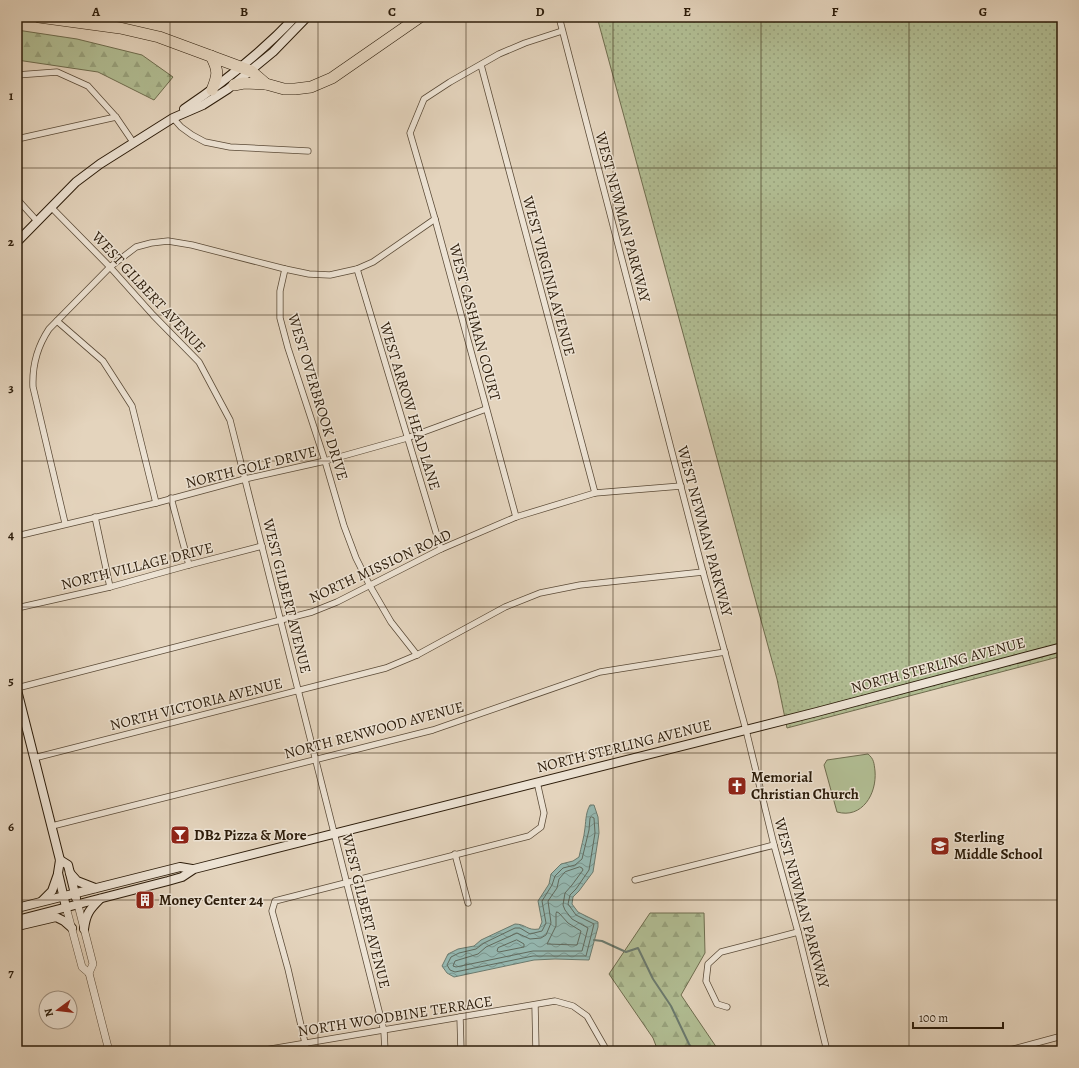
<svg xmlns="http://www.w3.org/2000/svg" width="1079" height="1068" font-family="Alegreya,serif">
<defs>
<pattern id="grass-dots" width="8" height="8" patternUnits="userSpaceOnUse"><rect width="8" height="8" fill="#b1bd93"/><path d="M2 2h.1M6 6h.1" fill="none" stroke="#98a27d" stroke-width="1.8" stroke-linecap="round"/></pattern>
<pattern id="forest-firs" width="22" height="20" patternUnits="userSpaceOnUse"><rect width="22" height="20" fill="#b1bd93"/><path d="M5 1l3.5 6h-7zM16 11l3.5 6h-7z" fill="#98a27d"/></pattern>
<pattern id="water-waves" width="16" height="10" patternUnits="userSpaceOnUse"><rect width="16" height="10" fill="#95b8b1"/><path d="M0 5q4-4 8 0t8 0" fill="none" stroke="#7a958e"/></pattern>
</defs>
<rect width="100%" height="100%" fill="#e4d4bd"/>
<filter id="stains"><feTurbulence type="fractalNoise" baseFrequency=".005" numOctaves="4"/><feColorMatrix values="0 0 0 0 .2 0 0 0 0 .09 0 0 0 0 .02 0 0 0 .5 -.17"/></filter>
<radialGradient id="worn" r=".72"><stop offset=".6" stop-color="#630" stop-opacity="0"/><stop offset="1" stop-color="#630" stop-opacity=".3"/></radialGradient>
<path fill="url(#grass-dots)" stroke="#6e6c4e" d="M597,17H1062V656L787,728L777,679Z"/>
<g fill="url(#forest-firs)" stroke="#6e6c4e">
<path d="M17,30L77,39L142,55L173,77L154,100L98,72L17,60Z"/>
<path d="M650,913H704L705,953L681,995L719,1051H658L653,1038L609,974Z"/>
</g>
<path fill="#b1bd93" stroke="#6e6c4e" d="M868,754C874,759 874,763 875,771C877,794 862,819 837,812L824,765L827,760Z"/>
<path fill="url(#water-waves)" stroke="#6b7a6e" d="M590,805H594L598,817L599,833L593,872L579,891L573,897L572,904L578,912L598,922V927L589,960L555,959L534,960L454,977L447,973L442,966L448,954L458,949L474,946L481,940L515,924C526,924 527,931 539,929L542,922L538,901L549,884L551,874L561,864L573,861L579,857C581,847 584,838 585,828C586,819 586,812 590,805Z"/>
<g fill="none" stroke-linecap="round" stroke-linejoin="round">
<g stroke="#606a5e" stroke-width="1">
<path d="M592,817L594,818L595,833L589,870L576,889L570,895L568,904L576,915L594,924L586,956H533L455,972L450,970L447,965L451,957L459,953L476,949L484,943L515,928H520L530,934L542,931L546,923L542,901L552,885L555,876L563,868L575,865L582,859L589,830L590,818Z"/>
<path d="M580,867L582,868L583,870L572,885L565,893L563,905L565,910L572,919L588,928L582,951H533L456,967L453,966L455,961L478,954L486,947L517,933L530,939L541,938L546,935L551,923L548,901L557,888L559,879L565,872Z"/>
<path d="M557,912L559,913L568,923L581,931L577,945L547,944L556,926V914Z"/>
<path d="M517,940L524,944V947L499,952L497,951L498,948Z"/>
</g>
<path stroke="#6b7a6e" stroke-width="2" d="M594,940L602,941L626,952L638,948L653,979L671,1006L689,1044L694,1051"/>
<defs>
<g id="minor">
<path d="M559,17L703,572L746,730L774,845L798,932L827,1051"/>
<path d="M481,65L595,493"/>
<path d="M17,75L57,72L88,86L116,117L133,142"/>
<path d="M173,118L181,127L192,135L205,142L230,147L308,151"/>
<path d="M17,139L116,117"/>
<path d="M17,199L37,221"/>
<path d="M51,207L110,267L153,315L199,362L230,420L384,1031L385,1051"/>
<path d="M285,269L280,291V318L288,348L325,461L344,526L356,558L370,586L391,622L417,655"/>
<path d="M357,269L441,549"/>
<path d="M57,321L103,361L132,406L156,503"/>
<path d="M171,498L189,565"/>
<path d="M95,517L110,587"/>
<path d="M516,517L435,219L410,133L424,99L450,82L499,54L525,43L562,31"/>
<path d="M65,523L33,387C32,365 37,347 49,329L110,267L136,247L151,243L168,241L192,245L285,269L309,274L330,275L357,269L373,262L435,219"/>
<path d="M17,536L156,503L245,479L325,461L407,438L486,409"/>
<path d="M17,608L110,587L189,565L262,546"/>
<path d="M17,688L312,612L337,602L441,549L516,517L595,493L681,486"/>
<path d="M34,758L386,668L417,655L505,607L540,593L580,585L703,572"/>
<path d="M52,826L433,730L600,672L725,652"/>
<path d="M455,854L468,903"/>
<path d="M635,880L774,845"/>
<path d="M535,1005L536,1051"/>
<path d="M727,1007L717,1004L706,981L708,964L721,952L798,932"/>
<path d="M460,1017L461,1051"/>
<path d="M259,1051L555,1001L573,1006L587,1016L607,1051"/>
<path d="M306,1051L305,1043L288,969L272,911L275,901L529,836L541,827L544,813L537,782"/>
<path d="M1006,1051L1062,1036"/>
</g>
<g id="tertiary">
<path d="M78,905L93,964L89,973"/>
<path d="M66,907L82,967L89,973L109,1051"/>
</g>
<g id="secondary">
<path d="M184,109C224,82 262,52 295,17"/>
<path d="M17,242L76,182L100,164L173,118L203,105L228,89L273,52L307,17"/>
<path d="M17,690L60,860L58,873L66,907"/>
<path d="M60,860L68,865L76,898"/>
<path d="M70,873L77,881L95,888"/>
<path d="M42,901L52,891L58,874"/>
<path d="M17,908L180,867L192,869"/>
<path d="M17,920L168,881L182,877L194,869L817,712L1062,647"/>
<path d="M17,924L22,925L56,917L64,921L72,928"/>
<path d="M84,929C86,914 89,910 100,899"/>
</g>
<g id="motorway">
<path d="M39,17L120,28L159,37L251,71L266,84L284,89H295L311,87L332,78L420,17"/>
<path d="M211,56C219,71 218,75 212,90"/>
<path d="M234,85L244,83L266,84"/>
</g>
</defs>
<use href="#minor" stroke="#5a4a37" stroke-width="7"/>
<use href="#tertiary" stroke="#5a4a37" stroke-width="8"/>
<use href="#secondary" stroke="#2c1c0a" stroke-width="10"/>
<use href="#motorway" stroke="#2c1c0a" stroke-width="12"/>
<use href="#minor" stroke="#ede3d4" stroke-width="5.5"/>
<use href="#tertiary" stroke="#ede3d4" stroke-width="7"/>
<use href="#secondary" stroke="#ede3d4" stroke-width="8"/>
<use href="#motorway" stroke="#e4d4bd" stroke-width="11"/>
</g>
<path fill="none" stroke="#2c1c0a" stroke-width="1" stroke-opacity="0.55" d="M170,17V1051M318,17V1051M466,17V1051M613,17V1051M761,17V1051M909,17V1051M17,168H1062M17,315H1062M17,461H1062M17,607H1062M17,753H1062M17,900H1062"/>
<defs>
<symbol id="church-square" viewBox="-11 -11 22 22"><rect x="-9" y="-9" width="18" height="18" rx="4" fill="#8f2418" stroke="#ede3d4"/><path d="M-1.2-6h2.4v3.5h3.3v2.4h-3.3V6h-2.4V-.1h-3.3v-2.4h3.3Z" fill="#fff"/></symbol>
<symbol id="bar-square" viewBox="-11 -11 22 22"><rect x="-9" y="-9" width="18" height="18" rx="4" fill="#8f2418" stroke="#ede3d4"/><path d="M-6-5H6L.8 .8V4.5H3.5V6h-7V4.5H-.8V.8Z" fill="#fff"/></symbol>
<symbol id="school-square" viewBox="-11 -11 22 22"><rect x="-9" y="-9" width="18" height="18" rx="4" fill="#8f2418" stroke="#ede3d4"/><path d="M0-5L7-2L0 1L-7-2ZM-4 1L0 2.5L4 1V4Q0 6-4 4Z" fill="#fff"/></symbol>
<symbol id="building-square" viewBox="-11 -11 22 22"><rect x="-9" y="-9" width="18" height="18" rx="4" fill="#8f2418" stroke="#ede3d4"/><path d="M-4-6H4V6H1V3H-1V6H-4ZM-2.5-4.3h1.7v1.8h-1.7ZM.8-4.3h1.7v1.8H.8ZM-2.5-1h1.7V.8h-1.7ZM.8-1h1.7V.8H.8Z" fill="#fff"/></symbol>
</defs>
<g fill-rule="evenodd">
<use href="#church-square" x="726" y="775" width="22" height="22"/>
<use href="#bar-square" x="169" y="824" width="22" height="22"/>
<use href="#school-square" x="929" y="835" width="22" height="22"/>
<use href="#building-square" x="134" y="889" width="22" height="22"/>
</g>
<g text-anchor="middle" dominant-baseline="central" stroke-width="3" stroke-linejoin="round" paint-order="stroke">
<g font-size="15" fill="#2c1c0a" stroke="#ede3d4">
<text transform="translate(623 217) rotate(75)">WEST NEWMAN PARKWAY</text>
<text transform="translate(549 276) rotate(75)">WEST VIRGINIA AVENUE</text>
<text transform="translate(149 292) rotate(47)">WEST GILBERT AVENUE</text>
<text transform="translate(475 322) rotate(75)">WEST CASHMAN COURT</text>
<text transform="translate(318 397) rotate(73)">WEST OVERBROOK DRIVE</text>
<text transform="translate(410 406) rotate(73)">WEST ARROW HEAD LANE</text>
<text transform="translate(251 467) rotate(-14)">NORTH GOLF DRIVE</text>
<text transform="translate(705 531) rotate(75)">WEST NEWMAN PARKWAY</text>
<text transform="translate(137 566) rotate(-14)">NORTH VILLAGE DRIVE</text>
<text transform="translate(380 566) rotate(-25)">NORTH MISSION ROAD</text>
<text transform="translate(287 596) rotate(76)">WEST GILBERT AVENUE</text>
<text transform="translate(938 665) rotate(-15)">NORTH STERLING AVENUE</text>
<text transform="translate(196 704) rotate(-14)">NORTH VICTORIA AVENUE</text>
<text transform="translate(374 730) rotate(-15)">NORTH RENWOOD AVENUE</text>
<text transform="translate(624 746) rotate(-14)">NORTH STERLING AVENUE</text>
<text transform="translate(802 903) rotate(75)">WEST NEWMAN PARKWAY</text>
<text transform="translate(366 911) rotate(76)">WEST GILBERT AVENUE</text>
<text transform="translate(395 1016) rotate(-9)">NORTH WOODBINE TERRACE</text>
</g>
<g font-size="15" font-weight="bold" fill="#2c1c0a" stroke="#ede3d4" text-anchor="start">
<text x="751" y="777">Memorial<tspan x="751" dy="17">Christian Church</tspan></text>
<text x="194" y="835">DB2 Pizza &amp; More</text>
<text x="954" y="837">Sterling<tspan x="954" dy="17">Middle School</tspan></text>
<text x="159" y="900">Money Center 24</text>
</g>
</g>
<rect width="1079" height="1068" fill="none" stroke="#e4d4bd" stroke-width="44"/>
<g transform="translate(58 1010) rotate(255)"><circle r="19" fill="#ede3d4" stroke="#a09383"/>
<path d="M0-3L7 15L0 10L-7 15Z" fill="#8f2418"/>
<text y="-6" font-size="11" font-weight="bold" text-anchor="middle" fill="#2c1c0a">N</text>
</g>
<path d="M913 1022v6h90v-6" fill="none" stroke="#2c1c0a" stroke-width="2"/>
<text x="919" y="1022" font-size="12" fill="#2c1c0a" stroke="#ede3d4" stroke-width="3" paint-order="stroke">100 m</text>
<rect x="22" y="22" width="1035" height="1024" fill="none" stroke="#2c1c0a" stroke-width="1.5"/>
<g font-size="13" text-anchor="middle" font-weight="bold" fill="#2c1c0a">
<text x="96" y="16">A</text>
<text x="244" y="16">B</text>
<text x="392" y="16">C</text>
<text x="540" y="16">D</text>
<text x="687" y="16">E</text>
<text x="835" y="16">F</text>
<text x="983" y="16">G</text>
<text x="11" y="100">1</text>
<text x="11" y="246">2</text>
<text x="11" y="392">3</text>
<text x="11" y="539">4</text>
<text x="11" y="685">5</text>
<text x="11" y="831">6</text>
<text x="11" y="977">7</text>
</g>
<rect width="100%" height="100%" filter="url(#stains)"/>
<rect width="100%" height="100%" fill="url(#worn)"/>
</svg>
